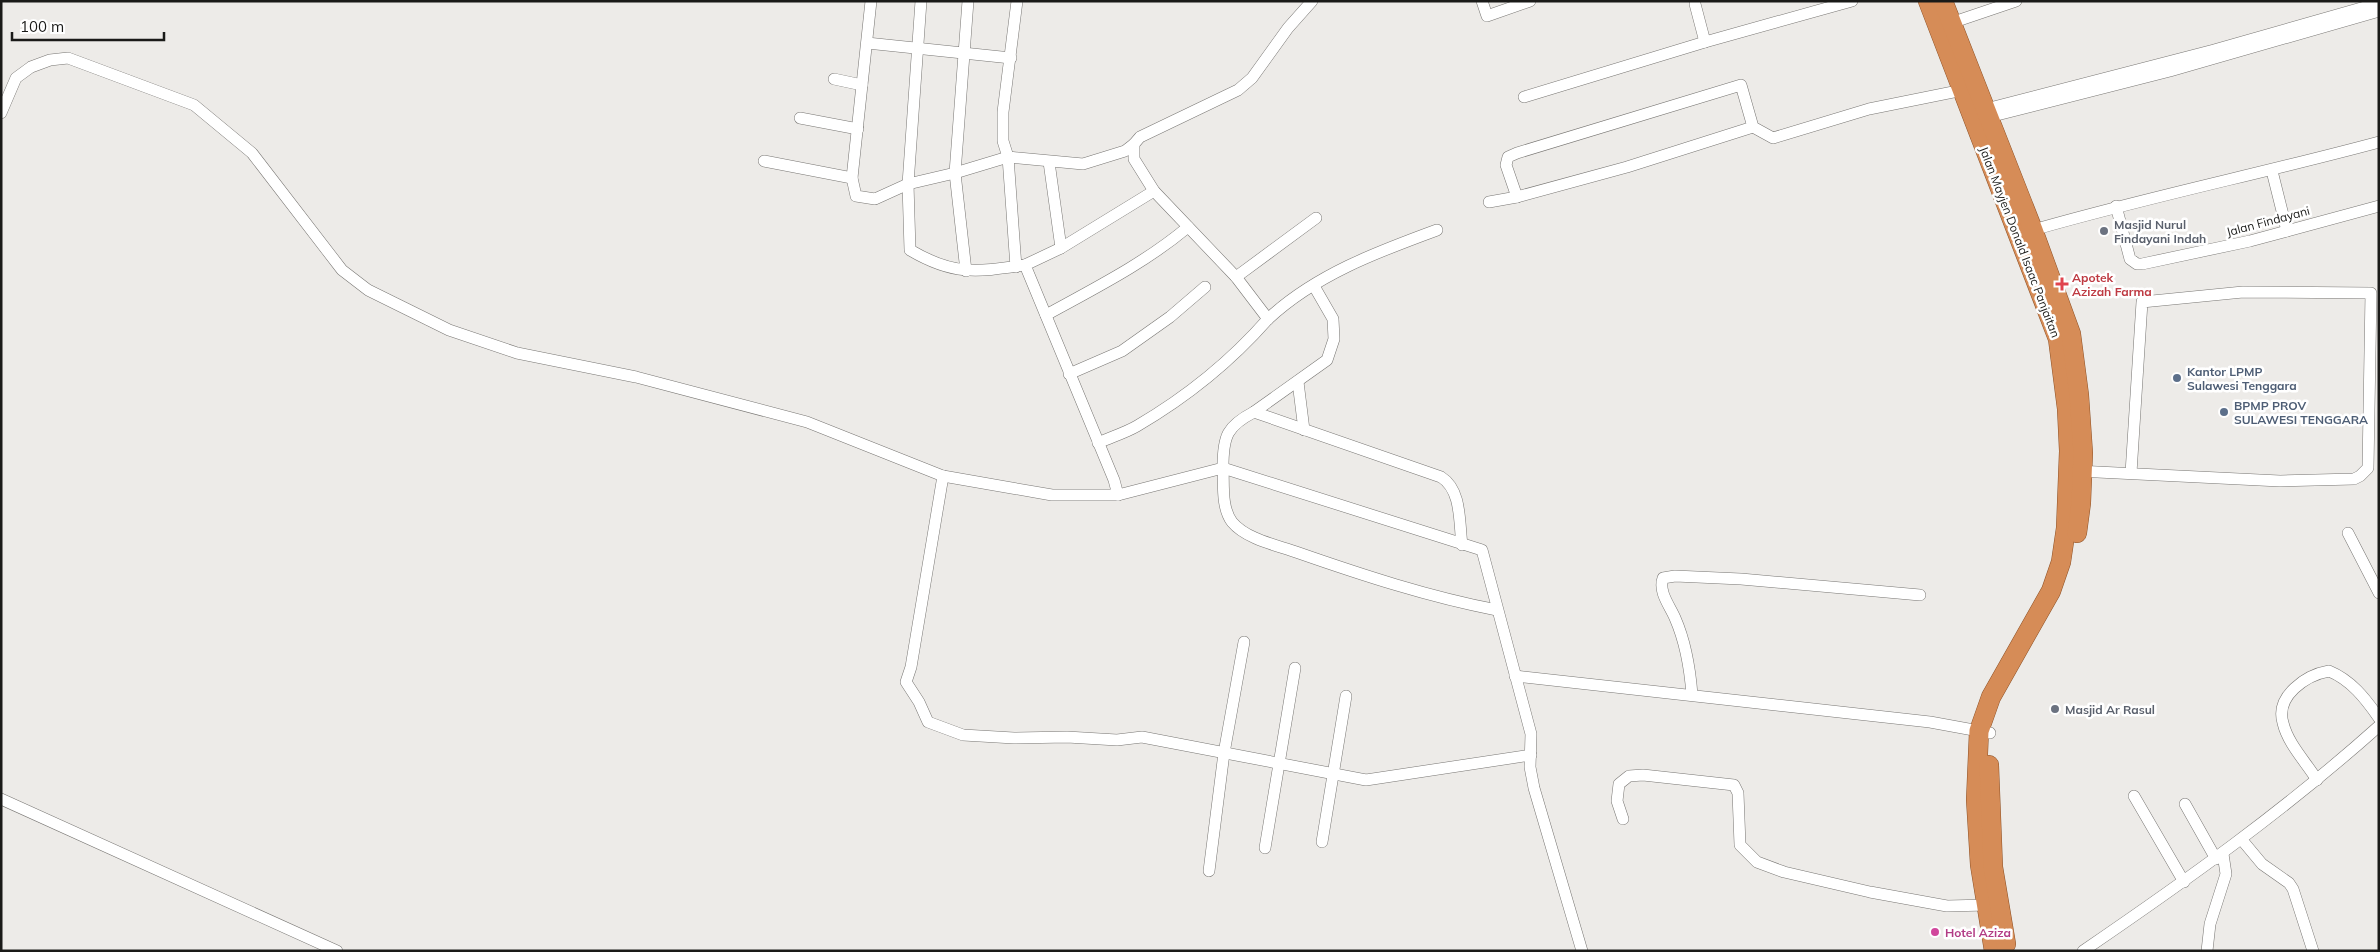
<svg xmlns="http://www.w3.org/2000/svg" width="2380" height="952" font-family="Mulish,sans-serif">
<rect width="100%" height="100%" fill="#edebe8"/>
<g fill="none" stroke-linecap="round" stroke-linejoin="round">
<defs>
<g id="minor">
<path d="M871,1L852,178L856,196L875,199L908,184L955,173L1008,157L1083,164L1125,151L1134,144"/>
<path d="M921,1L908,184L910,250C954,276 977,272 1025,265"/>
<path d="M1312,1L1288,28L1252,78L1238,90L1140,137L1134,144V159L1154,191L1236,277L1268,319C1315,275 1377,252 1437,230"/>
<path d="M1482,1L1487,16L1530,1"/>
<path d="M1695,4L1705,42"/>
<path d="M1951,23L2016,1"/>
<path d="M867,43L1011,58"/>
<path d="M834,79L862,85"/>
<path d="M1524,97L1705,42L1852,1"/>
<path d="M1986,109L2214,50L2379,3"/>
<path d="M1,113L16,78L31,67L50,60L68,58L194,105L252,153L342,270L368,290L449,330L517,353L636,377L807,422L943,476L1052,495H1118L1114,480L1025,265L1061,248L1154,191"/>
<path d="M1989,117L2170,71L2379,11"/>
<path d="M800,118L858,129"/>
<path d="M1753,127L1627,167L1517,197L1506,165L1508,157L1517,153L1741,85L1753,127L1773,138L1869,109L1963,90"/>
<path d="M764,161L852,178"/>
<path d="M1049,162L1061,248"/>
<path d="M2272,171L2287,231"/>
<path d="M1489,202L1517,197"/>
<path d="M2116,206L2130,259L2137,264H2142L2250,241L2379,206"/>
<path d="M2033,230C2147,197 2264,173 2379,142"/>
<path d="M1016,267L1008,157L1003,141V112L1017,1"/>
<path d="M966,271L955,173L968,1"/>
<path d="M1236,277L1316,218"/>
<path d="M1046,315C1095,288 1145,263 1188,227"/>
<path d="M1069,374L1122,351L1170,317L1205,287"/>
<path d="M1298,382L1304,430"/>
<path d="M1254,412L1327,360L1334,339L1333,319L1314,286"/>
<path d="M1098,443C1111,437 1125,433 1137,426C1185,398 1232,360 1268,319"/>
<path d="M2077,471L2280,481L2354,479L2360,476L2368,468L2371,293L2243,292L2142,302L2131,473"/>
<path d="M943,476L911,667L906,682L919,702L928,722L963,735L1014,738L1067,737L1117,740L1142,737L1366,780L1531,755"/>
<path d="M1118,495L1223,468L1482,550L1531,734L1530,767L1534,788L1582,951"/>
<path d="M2348,533L2379,593"/>
<path d="M1462,545C1459,523 1462,490 1441,477L1254,412C1227,426 1223,436 1223,467C1224,484 1221,507 1232,522C1246,539 1276,545 1296,552C1362,575 1429,597 1497,610"/>
<path d="M1515,676L1930,722L1990,733"/>
<path d="M1692,695C1690,668 1686,643 1675,618C1670,606 1658,592 1663,578L1675,576L1741,579L1920,595"/>
<path d="M2317,780C2306,762 2288,744 2283,723C2275,696 2306,675 2329,671C2351,680 2365,698 2379,718"/>
<path d="M2134,796L2184,882"/>
<path d="M1,799L337,951"/>
<path d="M2185,804L2216,859"/>
<path d="M1623,819L1617,801L1619,784L1629,776L1643,775L1734,785L1738,793L1740,845L1757,862L1784,872L1870,892L1947,906L1987,905"/>
<path d="M2242,840L2262,864L2289,883L2293,889L2313,951"/>
<path d="M1322,842L1346,696"/>
<path d="M1265,848L1295,668"/>
<path d="M1209,871L1224,753L1244,642"/>
<path d="M2083,951C2187,880 2284,811 2379,726"/>
<path d="M2207,951L2210,924L2226,874L2223,854"/>
</g>
<g id="trunk">
<path d="M1928,1L2058,339L2067,409L2069,451L2066,528L2061,562L2051,591L1991,697L1979,731L1976,800L1980,865L1994,951"/>
<path d="M1943,1L2033,230L2071,334L2079,395L2083,453L2081,503L2077,533"/>
<path d="M1989,765L1993,867L2006,944"/>
</g>
</defs>
<use href="#minor" stroke="#787673" stroke-width="12"/>
<use href="#trunk" stroke="#8d5126" stroke-width="20"/>
<use href="#minor" stroke="#fff" stroke-width="11"/>
<use href="#trunk" stroke="#d68c57" stroke-width="19"/>
</g>
<g fill="#6b7280" stroke="#fff" stroke-width="2">
<circle cx="2104" cy="231" r="5"/>
<circle cx="2055" cy="709" r="5"/>
</g>
<path fill="#e0444e" stroke="#fff" stroke-width="2" d="M2059.5 276.5h5v5h5v5h-5v5h-5v-5h-5v-5h5z"/>
<g fill="#5c6f8a" stroke="#fff" stroke-width="2">
<circle cx="2177" cy="378" r="5"/>
<circle cx="2224" cy="412" r="5"/>
</g>
<circle fill="#d1479c" stroke="#fff" stroke-width="2" cx="1935" cy="932" r="5"/>
<g text-anchor="middle" dominant-baseline="central" stroke-width="5" stroke-linejoin="round" paint-order="stroke">
<g font-size="12" fill="#1a1a18" stroke="#fff">
<text transform="translate(2268 221) rotate(-15)">Jalan Findayani</text>
<text transform="translate(2020 242) rotate(69)">Jalan Mayjen Donald Isaac Panjaitan</text>
</g>
<g font-size="12" font-weight="bold" fill="#5b616d" stroke="#fff" text-anchor="start">
<text x="2114" y="224">Masjid Nurul<tspan x="2114" dy="14">Findayani Indah</tspan></text>
<text x="2065" y="709">Masjid Ar Rasul</text>
</g>
<g font-size="12" font-weight="bold" fill="#be3a42" stroke="#fff" text-anchor="start">
<text x="2072" y="277">Apotek<tspan x="2072" dy="14">Azizah Farma</tspan></text>
</g>
<g font-size="12" font-weight="bold" fill="#4e5e75" stroke="#fff" text-anchor="start">
<text x="2187" y="371">Kantor LPMP<tspan x="2187" dy="14">Sulawesi Tenggara</tspan></text>
<text x="2234" y="405">BPMP PROV<tspan x="2234" dy="14">SULAWESI TENGGARA</tspan></text>
</g>
<g font-size="12" font-weight="bold" fill="#b23c85" stroke="#fff" text-anchor="start">
<text x="1945" y="932">Hotel Aziza</text>
</g>
</g>
<rect width="2380" height="952" fill="none" stroke="#1a1a18" stroke-width="5"/>
<path d="M12 32v8h152v-8" fill="none" stroke="#1a1a18" stroke-width="2.5"/>
<text x="20" y="32" font-size="15" fill="#1a1a18" stroke="#ffffff" stroke-width="4" paint-order="stroke">100 m</text>
</svg>
